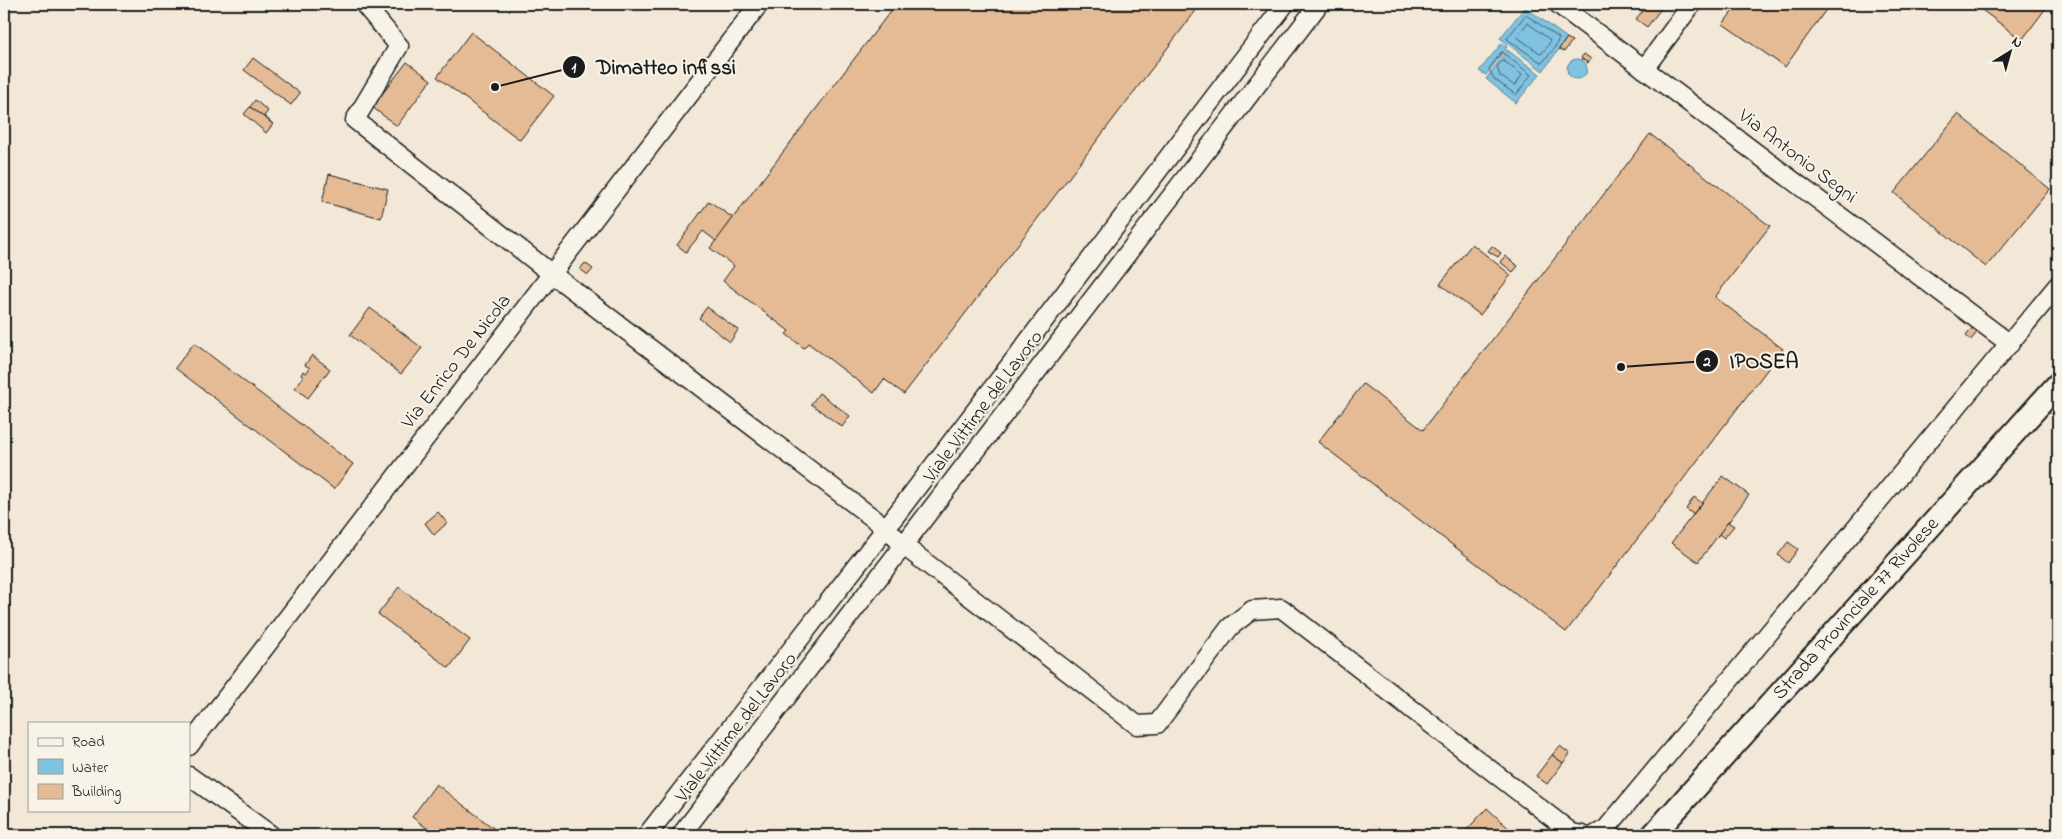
<svg xmlns="http://www.w3.org/2000/svg" width="2062" height="839" font-family="'Indie Flower',sans-serif">
<rect width="100%" height="100%" fill="#f3e8d7"/>
<filter id="ink" filterUnits="userSpaceOnUse"><feTurbulence type="fractalNoise" baseFrequency=".02" numOctaves="2"/><feDisplacementMap in="SourceGraphic" scale="10" xChannelSelector="R" yChannelSelector="G"/><feConvolveMatrix kernelMatrix="1 2 1 2 8 2 1 2 1" color-interpolation-filters="sRGB"/></filter>
<g filter="url(#ink)">
<g fill="#80c2e1" stroke="#588092">
<path d="M1525,7L1567,38L1543,71L1500,38Z"/>
<path d="M1502,43L1507,47L1486,75L1479,71Z"/>
<path d="M1507,50L1540,74L1516,103L1486,79Z"/>
<circle cx="1577" cy="69" r="10"/>
</g>
<g fill="none" stroke-linecap="round" stroke-linejoin="round">
<g stroke="#445e6b" stroke-width="1">
<path d="M1526,15L1559,38L1554,49L1542,63L1507,39Z"/>
<path d="M1528,23L1550,40L1548,46L1541,54L1517,37Z"/>
<path d="M1502,52L1531,75L1516,95L1494,79L1489,69Z"/>
<path d="M1504,61L1522,75L1515,86L1500,76L1497,67L1501,62Z"/>
</g>
</g>
<g fill="#e4bb94" stroke="#1c1c1c">
<path d="M896,4H1201L904,394L884,379L874,393L808,343L804,348L786,334L789,331L723,281L734,266L710,248Z"/>
<path d="M1648,4H1660L1663,6L1647,27L1636,19Z"/>
<path d="M1738,4H1830L1785,67L1723,24Z"/>
<path d="M1974,4H2049L2022,40Z"/>
<path d="M471,32L554,96L520,140L437,77Z"/>
<path d="M1567,38L1572,41L1564,52L1559,49Z"/>
<path d="M1584,54L1591,59L1588,63L1581,58Z"/>
<path d="M253,58L300,93L291,105L244,70Z"/>
<path d="M407,62L431,80L397,126L372,107Z"/>
<path d="M255,100L268,111L264,116L273,124L250,107Z"/>
<path d="M250,107L273,124L266,133L244,114Z"/>
<path d="M1958,114L2050,189L1986,267L1894,193Z"/>
<path d="M1650,134L1770,226L1715,297L1783,349L1566,632L1318,442L1363,384L1423,430Z"/>
<path d="M329,174L388,189L381,218L322,202Z"/>
<path d="M709,201L733,218L716,241L703,231L686,252L677,245Z"/>
<path d="M1472,244L1511,275L1480,315L1440,284Z"/>
<path d="M1492,246L1501,253L1498,257L1488,251Z"/>
<path d="M1505,256L1518,266L1513,272L1500,262Z"/>
<path d="M585,263L593,269L588,275L580,269Z"/>
<path d="M707,307L738,330L730,342L699,318Z"/>
<path d="M370,308L422,348L401,374L350,335Z"/>
<path d="M1973,327L1978,331L1971,340L1966,336Z"/>
<path d="M194,343L353,464L334,489L175,368Z"/>
<path d="M312,355L330,369L308,398L295,388L303,377L301,375L303,371L306,373L310,368L305,365Z"/>
<path d="M819,393L850,416L842,427L811,404Z"/>
<path d="M1723,476L1749,495L1698,562L1671,543Z"/>
<path d="M1694,497L1702,503L1693,514L1686,509Z"/>
<path d="M438,512L447,523L434,535L425,523Z"/>
<path d="M1728,522L1734,526L1724,538L1719,534Z"/>
<path d="M1788,542L1798,549L1788,563L1778,555Z"/>
<path d="M399,587L470,640L449,668L378,614Z"/>
<path d="M1560,746L1570,754L1563,763L1552,755Z"/>
<path d="M1552,755L1563,763L1547,784L1536,776Z"/>
<path d="M436,784L497,831L494,835H436L412,817Z"/>
<path d="M1487,808L1516,835H1462Z"/>
</g>
<g fill="none" stroke-linecap="round" stroke-linejoin="round">
<defs>
<g id="minor">
<path d="M364,4L399,46L355,120L552,274L886,528L904,546L1137,725L1157,724L1230,627L1252,610L1281,608L1572,833L1583,835"/>
<path d="M1558,4L2010,344"/>
<path d="M1644,69L1692,4"/>
<path d="M189,746L759,4"/>
<path d="M189,776L271,835"/>
<path d="M647,835L886,528L1285,4"/>
<path d="M681,835L1319,4"/>
<path d="M1595,835L1606,829L2058,285"/>
</g>
<g id="major">
<path id="s1" d="M1653,835L2058,384"/>
</g>
</defs>
<use href="#minor" stroke="#1c1c1c" stroke-width="21"/>
<use href="#major" stroke="#1c1c1c" stroke-width="26"/>
<use href="#minor" stroke="#f7f3e8" stroke-width="18"/>
<use href="#major" stroke="#f7f3e8" stroke-width="22"/>
</g>
</g>
<g text-anchor="middle" dominant-baseline="central" stroke-width="4" stroke-linejoin="round" paint-order="stroke">
<g font-size="20" fill="#1c1c1c" stroke="#f7f3e8">
<text transform="translate(1797 157) rotate(37)">Via Antonio Segni</text>
<text transform="translate(457 362) rotate(-52)">Via Enrico De Nicola</text>
<text transform="translate(984 407) rotate(-53)">Viale Vittime del Lavoro</text>
<text stroke="none"><textPath href="#s1" startOffset="304">Strada Provinciale 77 Rivolese</textPath></text>
<text transform="translate(737 728) rotate(-52)">Viale Vittime del Lavoro</text>
</g>
</g>
<path fill="none" stroke="#1c1c1c" stroke-width="2" d="M495 87L574 67M1621 367L1707 361"/>
<g fill="#1c1c1c" stroke="#f7f3e8" stroke-width="2">
<circle cx="495" cy="87" r="5"/>
<circle cx="1621" cy="367" r="5"/>
<circle cx="574" cy="67" r="12"/>
<circle cx="1707" cy="361" r="12"/>
</g>
<g font-size="15" text-anchor="middle" font-weight="bold" fill="#fff">
<text x="574" y="72">1</text>
<text x="1707" y="366">2</text>
</g>
<g font-size="21" text-anchor="middle" font-weight="bold" fill="#1c1c1c" stroke="#f7f3e8" stroke-width="4" stroke-linejoin="round" paint-order="stroke">
<text x="666" y="74">Dimatteo infissi</text>
<text x="1764" y="368">IPOSEA</text>
</g>
<rect width="2062" height="839" fill="none" stroke="#f7f3e8" stroke-width="20"/>
<rect x="10" y="10" width="2042" height="819" fill="none" stroke="#1c1c1c" stroke-width="2" filter="url(#ink)"/>
<rect x="28" y="722" width="162" height="90" fill="#f7f3e8" stroke="#9f9d96"/>
<rect x="38" y="738" width="25" height="8" fill="#f7f3e8" stroke="#9f9d96"/>
<text x="72" y="746" font-size="15" fill="#1c1c1c">Road</text>
<rect x="38" y="759" width="25" height="15" fill="#80c2e1" stroke="#9f9d96"/>
<text x="72" y="772" font-size="15" fill="#1c1c1c">Water</text>
<rect x="38" y="784" width="25" height="15" fill="#e4bb94" stroke="#9f9d96"/>
<text x="72" y="796" font-size="15" fill="#1c1c1c">Building</text>
<g transform="translate(2010 52) rotate(37)" stroke="#f7f3e8" stroke-width="4" paint-order="stroke">
<path d="M0-4L9 19L0 12L-9 19Z" fill="#1c1c1c"/>
<text y="-8" font-size="14" font-weight="bold" text-anchor="middle" fill="#1c1c1c">N</text>
</g>
</svg>
